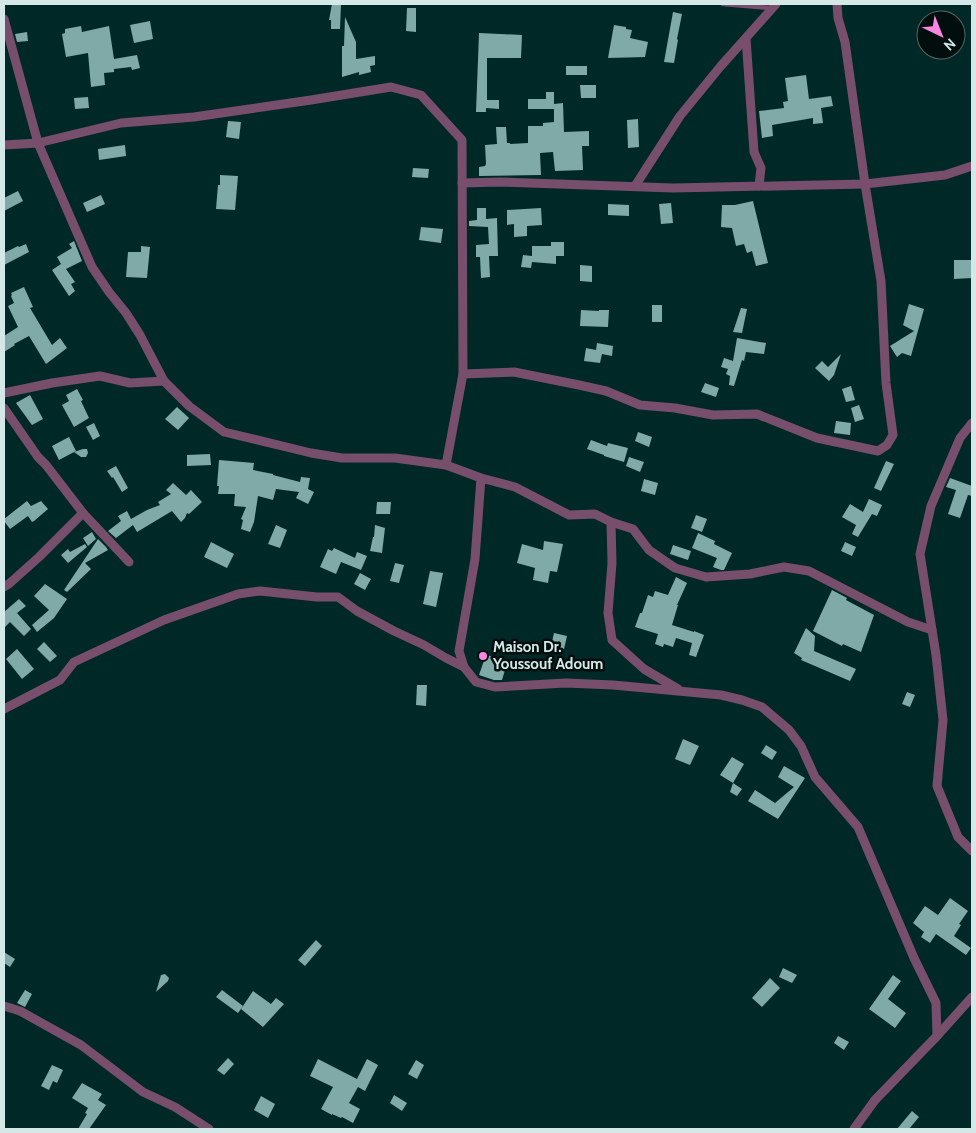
<svg xmlns="http://www.w3.org/2000/svg" width="976" height="1133" font-family="Cabin,sans-serif">
<rect width="100%" height="100%" fill="#002827"/>
<g fill="#80aaa7">
<path d="M332,4H341L340,29H331V20H329Z"/>
<path d="M407,8H416V32L406,31Z"/>
<path d="M673,12L682,14L677,39L678,40L674,63L664,62Z"/>
<path d="M345,17L356,42V59L375,56V65L370,66L371,72L359,75V72L342,77V46H344Z"/>
<path d="M150,21L153,39L134,43L130,25Z"/>
<path d="M614,25L626,27V29L632,30L630,38L648,42L645,57L608,58Z"/>
<path d="M81,26L82,32L109,26L114,59L137,55L140,68L132,70L131,67L114,69V72L104,73L105,85L91,87L88,53L66,57L62,34L65,33V29Z"/>
<path d="M27,32L28,41L17,42L15,34Z"/>
<path d="M479,33L522,35L521,58H487V100H499V109L486,108V112H476Z"/>
<rect x="566" y="66" width="21" height="9"/>
<path d="M806,75L809,99L831,96L833,106L821,108L823,123L813,124V118L772,125L773,136L762,138L759,111L784,108L783,102L788,101L785,78Z"/>
<path d="M580,85H596V98H581Z"/>
<path d="M546,92H554V104L563,103L564,132L589,131V146H582L583,170L555,171L553,152L540,153L541,175L479,176V167L485,166L486,164L485,145L497,144L496,127H506L507,143H510V144L528,143V126H543V123L554,122V109H528V99H546Z"/>
<path d="M88,97L89,108L75,109L74,98Z"/>
<path d="M638,119L639,147L628,148L627,120Z"/>
<path d="M228,121L241,122L239,139L226,137Z"/>
<path d="M125,145L126,156L99,160L98,149Z"/>
<path d="M413,168L429,169L428,178L412,177Z"/>
<path d="M220,175L238,176L235,210L216,209L218,185H220Z"/>
<path d="M18,191L23,201L4,211V198Z"/>
<path d="M101,195L105,204L87,212L83,203Z"/>
<path d="M753,201L768,263L756,266L752,251L747,253L744,244L736,246L732,228L721,227L722,205H735Z"/>
<path d="M671,203L673,223L661,224L659,204Z"/>
<path d="M608,204L629,205V216L608,215Z"/>
<path d="M477,208H486V219L497,218L498,256H489L490,277L481,278L480,257H476V245L489,244L488,227L469,226V221L477,220Z"/>
<path d="M541,208L542,225L527,226V236L514,237V224L507,225V210Z"/>
<path d="M421,227L443,229L441,243L419,240Z"/>
<path d="M74,241L82,261L66,269L75,282L71,284L75,291L69,296L52,270L61,264L57,257L72,248L69,244Z"/>
<path d="M551,242H564V256H556V264L532,262L531,268L521,267L523,255L532,256V246H551Z"/>
<path d="M26,244L29,252L4,265V253L18,246L19,247Z"/>
<path d="M141,246L150,247L147,278L126,277L128,252H141Z"/>
<path d="M954,260H972V278L954,279Z"/>
<path d="M580,265L592,266V282L580,281Z"/>
<path d="M24,287L33,307L30,308L52,345L60,338L67,348L46,364L29,336L14,344L15,345L4,352V336L18,327L8,306L14,303L11,296L12,295L11,293Z"/>
<path d="M909,304L924,309L911,356L902,353L897,357L890,346L914,331L903,325Z"/>
<rect x="652" y="305" width="10" height="17"/>
<path d="M741,308L747,309L742,333L733,332Z"/>
<path d="M581,310L599,311V310H609L608,327L580,326Z"/>
<path d="M737,338L766,343L764,354L746,352L744,361L742,360L734,386L729,385L730,376L726,374L728,369L721,367L724,358L733,361Z"/>
<path d="M597,343L613,346L612,356L602,354L600,363L584,361L586,348L596,350Z"/>
<path d="M841,354L834,375L829,381L815,368L822,361L828,367Z"/>
<path d="M705,383L719,388L716,397L701,392Z"/>
<path d="M851,386L855,400L846,402L842,389Z"/>
<path d="M77,389L83,400L81,401L89,418L74,427L62,405L69,401L66,395Z"/>
<path d="M30,395L43,419L32,425L16,403Z"/>
<path d="M859,405L864,419L855,422L851,408Z"/>
<path d="M177,407L189,418L178,430L165,419Z"/>
<path d="M836,421L851,423L850,435L834,433Z"/>
<path d="M94,423L100,436L93,440L86,427Z"/>
<path d="M638,432L652,437L649,447L635,441Z"/>
<path d="M69,437L76,451L59,460L52,446Z"/>
<path d="M591,440L607,446L608,443L628,448L624,462L604,456V455L587,449Z"/>
<path d="M83,449H87L88,453L86,457H81L74,452Z"/>
<path d="M210,454L211,465L187,466V455Z"/>
<path d="M629,457L644,462L640,472L626,466Z"/>
<path d="M219,460L254,463L253,470L273,474V475L300,482L301,477L310,478L308,489L314,492L308,504L296,498L299,492L276,489L273,500L258,496L254,522L250,532L241,529L243,520L241,519L246,507L234,506L235,494H218L219,486H217Z"/>
<path d="M886,461L894,464L881,491L874,488Z"/>
<path d="M116,466L128,488L122,492L113,477L112,478L107,471Z"/>
<path d="M950,478L972,486V496L968,495L960,518L948,514L956,490L946,487Z"/>
<path d="M644,479L658,483L655,495L641,491Z"/>
<path d="M173,483L186,495L191,490L202,502L189,514L187,513L185,518L181,522L172,511L137,532L133,525L116,538L108,531L121,521L118,516L127,511L131,519L147,510L160,505L158,502L171,494L166,490Z"/>
<path d="M869,499L882,505L877,516L872,514L858,537L852,534L856,525L842,517L850,504L863,512Z"/>
<path d="M27,501L31,506L41,501L48,509L34,521L32,522L28,516L10,529L4,521V519Z"/>
<path d="M377,502H391L390,514H376Z"/>
<path d="M696,515L707,519L702,532L691,528Z"/>
<path d="M276,525L287,530L280,548L268,544Z"/>
<path d="M375,525L385,528L382,553L370,551L373,537H374Z"/>
<path d="M92,532L96,539L88,546L83,538Z"/>
<path d="M698,533L715,541L714,544L732,553L724,570H721L713,567L717,558L692,548Z"/>
<path d="M98,539L106,547L108,550L85,563L91,569L67,592L64,590Z"/>
<path d="M544,541L563,544L557,572L550,571L548,583L533,580L535,568L517,563L522,544L543,550Z"/>
<path d="M211,542L234,554L227,568L204,557Z"/>
<path d="M845,542L856,547L852,556L841,551Z"/>
<path d="M85,544L87,547L68,563L61,555L68,549L70,552Z"/>
<path d="M673,545L691,551L688,560L670,554Z"/>
<path d="M334,548L355,558L357,552L367,556L361,570L341,562L336,574L320,567L328,549L332,551Z"/>
<path d="M395,563L404,565L399,583L390,581Z"/>
<path d="M430,571L443,573L436,607L423,604Z"/>
<path d="M360,573L371,579L365,590L354,584Z"/>
<path d="M676,577L687,583L677,605H678L672,625L694,632V631L704,635L696,657L689,655L692,643L676,638L673,647L664,644L663,647L655,644L658,634L635,627L640,613H642L648,595L653,597L655,591L668,595Z"/>
<path d="M45,584L67,599L54,618L37,632L32,625L49,610L34,596Z"/>
<path d="M832,590L847,598L846,600L874,615L861,652L843,644L842,646L813,631Z"/>
<path d="M19,599L26,606L17,613L31,629L24,636L10,622L4,628V612Z"/>
<path d="M806,628L815,636L814,651L856,669L850,681L801,660L802,658L794,653Z"/>
<path d="M554,633L567,636L564,649L551,646Z"/>
<path d="M44,642L57,656L50,662L37,649Z"/>
<path d="M17,649L34,669L22,679L6,659Z"/>
<path d="M486,655L508,660L502,680H494L479,675Z"/>
<path d="M417,685H427L426,706L416,705Z"/>
<path d="M907,692L915,695L910,707L902,704Z"/>
<path d="M683,739L699,746L690,765L675,759Z"/>
<path d="M766,745L777,752L772,760L761,753Z"/>
<path d="M732,757L744,764L733,783L720,775Z"/>
<path d="M784,766L805,778L778,819L748,801L755,790L775,803L794,787L778,777Z"/>
<path d="M733,783L742,789L737,796L730,792Z"/>
<path d="M950,898L968,911L959,924L961,925L954,936L971,948L966,955L936,934L930,943L921,937L924,932L913,923L925,906L938,915Z"/>
<path d="M316,940L322,946L305,966L298,960Z"/>
<path d="M4,952L15,959L10,967L4,963Z"/>
<path d="M783,968L797,975L792,983L779,977Z"/>
<path d="M165,974L169,978L168,981L156,992L161,975Z"/>
<path d="M893,975L901,981L888,999L906,1013L895,1028L869,1009Z"/>
<path d="M770,978L780,988L762,1007L752,998Z"/>
<path d="M25,990L32,994L25,1007L17,1003Z"/>
<path d="M222,990L243,1006L238,1013L216,997Z"/>
<path d="M253,991L271,1004L276,998L284,1004L263,1027L241,1009Z"/>
<path d="M838,1036L849,1042L844,1050L834,1043Z"/>
<path d="M228,1058L234,1064L224,1075L217,1070Z"/>
<path d="M318,1059L357,1079L367,1059L378,1065L365,1091L358,1087L349,1103L360,1109L353,1123L342,1117L341,1118L332,1114V1115L321,1109L333,1087L310,1076Z"/>
<path d="M416,1060L424,1065L417,1079L408,1074Z"/>
<path d="M52,1065L63,1070L57,1083L53,1081L49,1090L41,1086Z"/>
<path d="M82,1083L102,1094L98,1100L106,1105L89,1129H78L87,1114L85,1113L88,1108L72,1098Z"/>
<path d="M394,1095L407,1103L402,1111L390,1103Z"/>
<path d="M261,1096L275,1104L268,1118L254,1110Z"/>
<path d="M912,1111L919,1117L909,1129H897Z"/>
</g>
<g fill="none" stroke-linecap="round" stroke-linejoin="round">
<path stroke="#784e6d" stroke-width="4.5" d="M723,4L771,8"/>
<g stroke="#784e6d" stroke-width="9">
<path d="M4,19L38,143L92,267L109,292L126,313L140,335L164,381L189,406L224,432L311,453L342,458H395L446,465L481,478"/>
<path d="M746,38L754,152L761,168L759,186"/>
<path d="M4,145L38,143L121,123L194,117L311,100L391,87L421,95L462,140L463,374"/>
<path d="M462,183L500,182L673,188L865,184L945,175L972,166"/>
<path d="M635,186L680,116L720,67L776,4"/>
<path d="M4,393L52,383L100,376L130,383L164,381"/>
<path d="M4,408L38,457L46,465L83,513L129,562"/>
<path d="M972,423L960,438L931,506L920,554L936,655L943,720L937,786L958,837L972,851"/>
<path d="M446,465L463,374L514,372L579,385L606,391L640,405L675,408L713,415L757,414L817,438L878,451L887,445L893,435L886,383L881,281L865,184L845,42L838,18L837,4"/>
<path d="M611,522L633,529L649,550L675,568L706,577L750,574L784,567L809,571L908,622L932,630"/>
<path d="M4,587L10,583L39,557L83,513"/>
<path d="M464,667L459,651L475,559L481,478L515,487L569,515L595,514L611,522L612,563L608,613L612,640L644,669L678,689"/>
<path d="M4,709L60,680L74,662L164,620L238,594L260,591L317,597H338L357,611L394,631L424,645L446,658L464,667L476,682L495,687L566,683L613,685L721,695L742,700L762,707L789,730L801,746L815,777L858,827L914,958L936,1003L937,1036"/>
<path d="M4,1006L20,1011L81,1045L143,1092L175,1107L209,1129"/>
<path d="M854,1129L875,1100L937,1036L972,997"/>
</g>
</g>
<circle fill="#fd86e1" stroke="#010e0d" stroke-width="2" cx="483" cy="656" r="5"/>
<g text-anchor="middle" dominant-baseline="central" stroke-width="5" stroke-linejoin="round" paint-order="stroke">
<g font-size="15" font-weight="bold" fill="#d3e8e7" stroke="#010e0d" text-anchor="start">
<text x="493" y="647">Maison Dr.<tspan x="493" dy="17">Youssouf Adoum</tspan></text>
</g>
</g>
<rect width="976" height="1133" fill="none" stroke="#d3e8e7" stroke-width="10"/>
<g transform="translate(941 35) rotate(137)"><circle r="24" fill="#010e0d" stroke="#556564"/>
<path d="M0-4L9 19L0 12L-9 19Z" fill="#fd86e1"/>
<text y="-8" font-size="14" font-weight="bold" text-anchor="middle" fill="#d3e8e7">N</text>
</g>
</svg>
